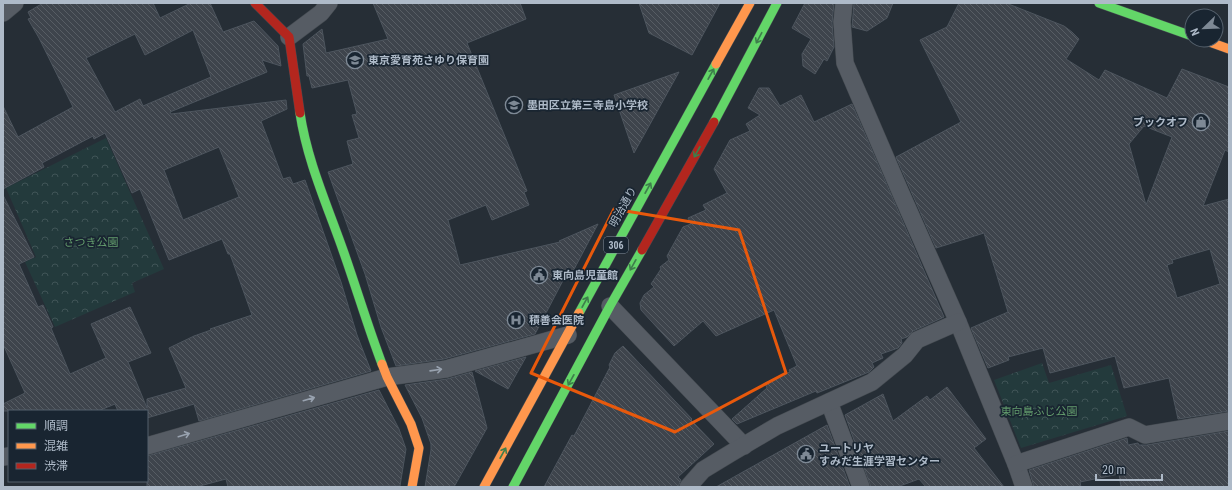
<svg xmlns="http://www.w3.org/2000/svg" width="1232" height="490" font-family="'Roboto Condensed','Noto Sans JP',sans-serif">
<defs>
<pattern id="park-crowns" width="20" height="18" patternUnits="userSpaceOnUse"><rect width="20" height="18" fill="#233a3c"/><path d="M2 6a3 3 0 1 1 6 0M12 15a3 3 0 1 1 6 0" fill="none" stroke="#405457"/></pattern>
<pattern id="building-back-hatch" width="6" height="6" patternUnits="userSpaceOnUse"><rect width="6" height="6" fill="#3e444c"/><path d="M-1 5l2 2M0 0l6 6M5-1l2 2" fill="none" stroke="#575d64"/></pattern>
</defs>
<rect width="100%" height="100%" fill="#262e36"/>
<g fill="url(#park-crowns)">
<path d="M106,138L164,269L132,283L135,292L55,327L25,262L36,257L6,188Z"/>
<path d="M1042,363L1049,383L1111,365L1127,416L1021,448L994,380Z"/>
</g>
<g fill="url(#building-back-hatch)" stroke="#4d555e" fill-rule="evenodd">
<path d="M43,3H153L160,18L191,3H210L223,32L254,21L278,46L281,66L262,60L267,72L170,112L171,114L286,100L287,109L261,121L283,179L290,177L293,184L305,180L341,282L357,335L371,371L199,421L194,404L147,418V411H118L115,404L98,411H3V404L25,393L3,344V195L34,257L19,264L38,307L43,305L53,327L51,328L70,374L106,358L91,324L130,307L151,353L128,362L147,408V399L186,388L169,348L194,336L211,330L210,329L252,315L230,254H228L222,239L169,260L140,189L132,193L105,133L94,139L93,136L42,163L44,167L3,189V106L18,137L73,107L39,38L28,19L31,18L28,12ZM193,30L211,77L143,106L140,99L115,112L86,58L135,34L145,55ZM219,147L239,197L183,220L164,170Z"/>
<path d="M373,3H520L526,19L467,43L527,191L524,192L529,205L492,220L486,205L448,220L460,265L560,242L559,241L598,224L571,275L569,269L535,334L444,359L396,366L381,327L365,274L328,172L353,164L347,141L359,138L352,115L357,114L348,80L312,88L309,76H307L303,44L322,29L326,53L388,39Z"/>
<path d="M639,3H720L692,55L649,33Z"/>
<path d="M805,3H834L832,23L834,47L827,61L824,59L815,74L803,66L802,54L811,39L792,28Z"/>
<path d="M854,3H893L887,18L867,31L852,27Z"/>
<path d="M959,3H1006L1064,26L1072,32L1079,39L1066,59L1099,80L1105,70L1167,98L1182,69L1229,87V152L1225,150L1203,206L1229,199V411L1178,419L1169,378L1124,388L1115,356L1050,373L1043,348L1008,357L1009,360L988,368L971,328L1008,312L984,233L936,248L896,157L961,122L920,40L947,27ZM1144,126L1172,137L1146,205L1129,144ZM1210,249L1220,284L1177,298L1167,265L1173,263L1172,260Z"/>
<path d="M679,72L634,153L614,95Z"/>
<path d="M759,88H769L780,106L801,95L814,122L852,104L944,317L913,331L907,337L901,339L902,343L898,348L881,354L883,358L872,363L874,367L869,372L817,393L816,391L737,424L732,419L767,388L765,383L790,372L789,370L797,366L774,310L716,336L703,321L674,346L641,310L640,303L644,295L654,287L651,284L661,269L660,267L669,260L667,256L683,227L691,224L688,218L706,210L703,205L727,193L714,169L730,140L750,131L746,124L760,115L748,108Z"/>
<path d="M623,346L692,419L691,420L714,444L678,477L681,480L678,487H544L572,435L574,436L584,417L610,367L609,365L615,353Z"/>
<path d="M526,357L508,389L475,371Z"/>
<path d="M472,372L487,428L454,487H425L431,450V444L422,418L405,385L447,379Z"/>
<path d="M947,387L986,439L974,448L1004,487H926L919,479L897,487H871L845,415L883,394L893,421L927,396L930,400Z"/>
<path d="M379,390L399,429L406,449L400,486L228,487L226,479L196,487H147V456Z"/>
<path d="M827,425L850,487H716Z"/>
<path d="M1229,431V487H1121L1119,474L1080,482L1081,487H1034L1029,470L1127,438L1128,445L1138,443L1139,445H1147Z"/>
</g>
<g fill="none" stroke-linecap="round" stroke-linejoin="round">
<defs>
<g id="street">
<path d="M844,3L842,22L845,63L900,191L958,322L1016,464L1024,487"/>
<path d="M3,13L15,3"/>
<path d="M289,37L321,13L329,3"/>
<path d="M610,306L744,446"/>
<path d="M829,402L861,487"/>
<path d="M147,446L387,377L446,369L568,335"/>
<path d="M3,457L9,456"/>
<path d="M1016,464L1129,427L1145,435L1229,421"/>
<path d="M688,487L703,470L731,453L777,426L872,382L905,355L917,340L958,322"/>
</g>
<g id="fast">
<path d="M1099,3L1192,36"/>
<path d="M300,113C307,161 328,207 344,253C357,290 368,327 382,364"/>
<path d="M714,122L777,3"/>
<path d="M579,313L716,64"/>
<path d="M513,487L610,306L642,250"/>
</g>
<g id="slow">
<path d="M1204,40L1229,49"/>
<path d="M716,64L750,3"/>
<path d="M382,364L387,377L411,424L419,448L412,487"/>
<path d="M484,487L579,313"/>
</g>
<g id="jam">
<path d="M255,3L289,37L300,113"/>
<path d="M642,250L714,122"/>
</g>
</defs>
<use href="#street" stroke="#444a50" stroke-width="18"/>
<use href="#fast" stroke="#444a50" stroke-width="10"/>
<use href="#slow" stroke="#444a50" stroke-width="10"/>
<use href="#jam" stroke="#444a50" stroke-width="10"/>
<use href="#street" stroke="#565c64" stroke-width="17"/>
<use href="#fast" stroke="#63d668" stroke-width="9"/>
<use href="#slow" stroke="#ff974d" stroke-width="9"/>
<use href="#jam" stroke="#b3261e" stroke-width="9"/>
</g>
<defs><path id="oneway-shaft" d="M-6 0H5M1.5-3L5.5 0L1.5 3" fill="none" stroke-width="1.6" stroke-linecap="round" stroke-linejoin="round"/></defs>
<g stroke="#3e7e4c">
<use href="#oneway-shaft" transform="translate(759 38) rotate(118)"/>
<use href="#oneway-shaft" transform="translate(711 74) rotate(-61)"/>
<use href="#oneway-shaft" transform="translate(697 152) rotate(119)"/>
<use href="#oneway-shaft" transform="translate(648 188) rotate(-61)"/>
<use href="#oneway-shaft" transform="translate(633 265) rotate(119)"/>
<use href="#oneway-shaft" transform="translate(585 302) rotate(-61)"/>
<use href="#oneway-shaft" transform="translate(571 380) rotate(119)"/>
<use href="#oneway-shaft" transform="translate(503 453) rotate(-61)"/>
</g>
<g stroke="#98a2af">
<use href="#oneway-shaft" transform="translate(436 370) rotate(-8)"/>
<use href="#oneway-shaft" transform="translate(309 399) rotate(-16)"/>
<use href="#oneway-shaft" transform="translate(184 435) rotate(-17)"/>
</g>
<path fill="none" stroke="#e8590c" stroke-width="3" stroke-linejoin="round" d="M614,209L739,230L786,373L675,432L531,373Z"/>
<defs>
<symbol id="school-ring" viewBox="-11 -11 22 22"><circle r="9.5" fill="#192531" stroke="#7e8995" stroke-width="1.5"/><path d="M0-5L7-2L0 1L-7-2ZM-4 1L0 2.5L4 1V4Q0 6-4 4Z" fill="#7e8995"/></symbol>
<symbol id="shop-ring" viewBox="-11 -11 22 22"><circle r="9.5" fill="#192531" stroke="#7e8995" stroke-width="1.5"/><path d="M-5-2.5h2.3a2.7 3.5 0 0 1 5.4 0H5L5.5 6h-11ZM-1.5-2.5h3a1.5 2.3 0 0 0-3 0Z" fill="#7e8995"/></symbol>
<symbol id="civic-ring" viewBox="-11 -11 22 22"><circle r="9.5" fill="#192531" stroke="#7e8995" stroke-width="1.5"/><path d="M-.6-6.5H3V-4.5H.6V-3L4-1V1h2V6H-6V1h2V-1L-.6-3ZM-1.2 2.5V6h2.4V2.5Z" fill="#7e8995"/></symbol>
<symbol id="hospital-ring" viewBox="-11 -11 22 22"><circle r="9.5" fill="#192531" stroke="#7e8995" stroke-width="1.5"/><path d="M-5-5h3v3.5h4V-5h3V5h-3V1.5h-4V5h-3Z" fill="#7e8995"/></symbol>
</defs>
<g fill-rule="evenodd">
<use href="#school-ring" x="345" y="50" width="20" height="20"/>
<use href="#school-ring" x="504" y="95" width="20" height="20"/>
<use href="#shop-ring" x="1191" y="112" width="20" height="20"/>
<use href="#civic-ring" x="529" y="265" width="20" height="20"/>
<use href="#hospital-ring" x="506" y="310" width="20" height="20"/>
<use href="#civic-ring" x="796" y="444" width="20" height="20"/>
</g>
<g text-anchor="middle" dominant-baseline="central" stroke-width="3.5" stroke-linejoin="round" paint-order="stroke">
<rect fill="#192531" stroke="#818d9b" stroke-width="1" x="604" y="237" width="24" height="16" rx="3"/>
<g font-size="10" font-weight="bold" fill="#aebac8">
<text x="616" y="245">306</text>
</g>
<g font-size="11" font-weight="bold" fill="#aebac8" stroke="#192531" text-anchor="start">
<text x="368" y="60">東京愛育苑さゆり保育園</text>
<text x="527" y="105">墨田区立第三寺島小学校</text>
<text x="1188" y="122" text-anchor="end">ブックオフ</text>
<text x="552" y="275">東向島児童館</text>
<text x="529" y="320">積善会医院</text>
<text x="819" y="448">ユートリヤ<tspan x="819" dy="13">すみだ生涯学習センター</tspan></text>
</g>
<g font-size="11" fill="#aebac8" stroke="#192531">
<text transform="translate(623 207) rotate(-61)">明治通り</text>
</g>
<g font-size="11" fill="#639c6c" stroke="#192531">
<text x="91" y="242">さつき公園</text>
<text x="1039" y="411">東向島ふじ公園</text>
</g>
</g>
<rect width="1232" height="490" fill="none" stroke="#aebac8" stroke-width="8"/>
<rect x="8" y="410" width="140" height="72" fill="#192531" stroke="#55616d"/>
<rect x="16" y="423" width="20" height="6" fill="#63d668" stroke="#55616d"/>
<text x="44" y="430" font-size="12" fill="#aebac8">順調</text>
<rect x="16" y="443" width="20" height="6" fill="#ff974d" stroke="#55616d"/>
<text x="44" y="450" font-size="12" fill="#aebac8">混雑</text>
<rect x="16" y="463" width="20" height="6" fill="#b3261e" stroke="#55616d"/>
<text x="44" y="470" font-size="12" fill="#aebac8">渋滞</text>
<g transform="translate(1204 28) rotate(247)"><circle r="19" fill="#192531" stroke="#55616d"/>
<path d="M0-3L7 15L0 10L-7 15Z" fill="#7e8995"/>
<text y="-6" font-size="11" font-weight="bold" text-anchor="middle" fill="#aebac8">N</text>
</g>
<path d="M1096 474v6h66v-6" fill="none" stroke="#aebac8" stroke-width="2"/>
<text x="1102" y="474" font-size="12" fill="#aebac8" stroke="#192531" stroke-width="3" paint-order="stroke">20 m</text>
</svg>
